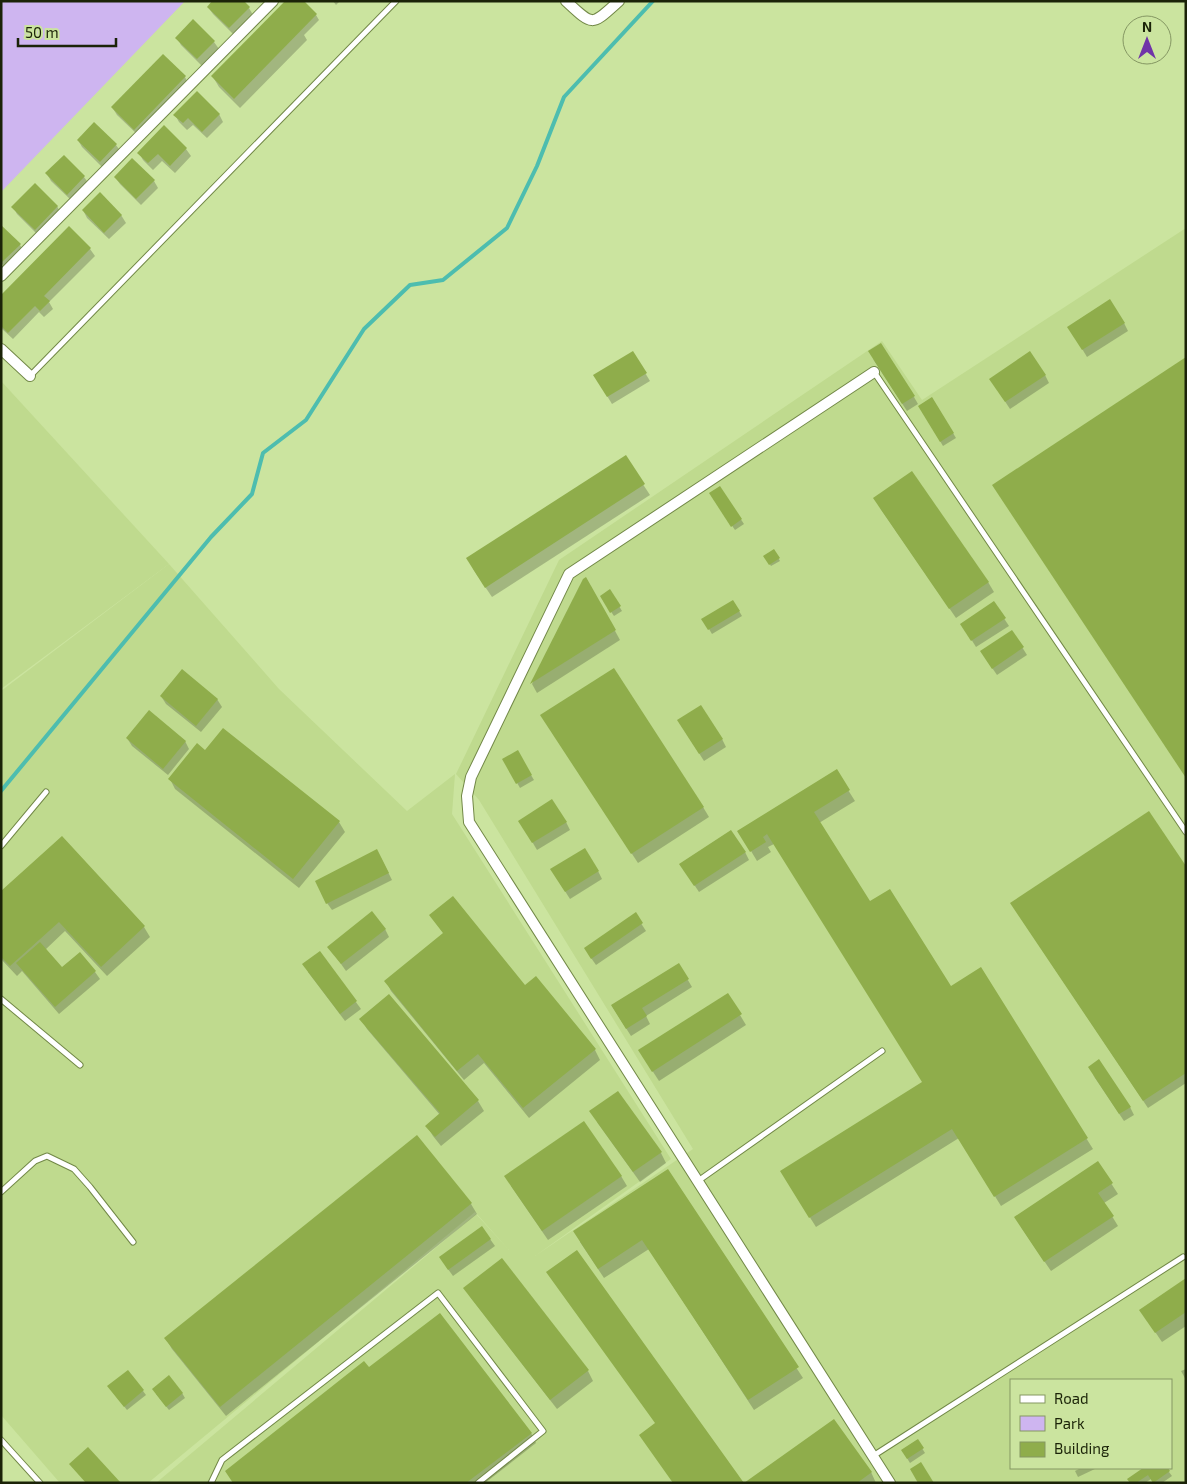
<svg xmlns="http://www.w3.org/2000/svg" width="1187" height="1484" font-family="'Exo 2',sans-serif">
<rect width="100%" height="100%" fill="#cbe49f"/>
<g fill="#bfda8e" fill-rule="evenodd">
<path d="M1186,228V1483H156L476,1214L509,1250L475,1212L148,1483H60L1,1415V691L169,564L279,689L407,811L455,774L452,814L671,1159L535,1256L693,1149L479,800L456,774L559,560L882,341L922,400ZM1011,1380H1171V1468H1011Z"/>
<path d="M1,381L169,564L1,689Z"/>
</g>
<path fill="#ceb5f0" d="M1,1H185L1,192Z"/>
<g fill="#0003">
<path d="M302,1L316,15L319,20L304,35L307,40L240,108L219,87L213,77Z"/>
<path d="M333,1H340L336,5Z"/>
<path d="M208,7L249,8L253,15L234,35L213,14Z"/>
<path d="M193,21L214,42L219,49L202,66L181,45L177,38Z"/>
<path d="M163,56L185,77L189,85L139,136L117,115L112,107Z"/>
<path d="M219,114L223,122L207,138L193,125L187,130L179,122L175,115Z"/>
<path d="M94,123L116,145L121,152L104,169L82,147L78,140Z"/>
<path d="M164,127L186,149L191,156L175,173L162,161L153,170L143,160L139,153Z"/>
<path d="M64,157L84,177L89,184L72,201L51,181L47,174Z"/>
<path d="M115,177L154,181L158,188L141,205L120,184Z"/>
<path d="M57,206L61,214L39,236L17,214L13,207Z"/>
<path d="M83,210L121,215L126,223L109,239L87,218Z"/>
<path d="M1,227L20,245L24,252L7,269L1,263Z"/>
<path d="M69,228L90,249L95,256L49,302L53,309L44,317L39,312L13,339L1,328V297Z"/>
<path d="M1124,323L1128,331L1087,357L1073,334Z"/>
<path d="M633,353L650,381L612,404L595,376Z"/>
<path d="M873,359L914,397L918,404L907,411Z"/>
<path d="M1045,375L1049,383L1010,409L995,386Z"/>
<path d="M932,398L956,438L943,446L919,406Z"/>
<path d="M625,457L650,495L492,597L473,569Z"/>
<path d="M720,488L744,524L735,530L713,498Z"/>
<path d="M880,508L988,582L994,592L956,618Z"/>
<path d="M774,550L780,561L771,566L764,556Z"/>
<path d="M586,578L620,640L537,693L532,684L584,580Z"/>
<path d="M610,591L622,611L614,616L601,597Z"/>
<path d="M733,601L742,616L712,634L703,619Z"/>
<path d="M994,603L1009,626L976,647L966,631Z"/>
<path d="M1012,631L1027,655L997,675L986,659Z"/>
<path d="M161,696L217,699L222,707L201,732L166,704Z"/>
<path d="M548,726L703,807L709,817L638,863Z"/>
<path d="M683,728L722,739L726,747L704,761Z"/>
<path d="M127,738L185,741L189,749L168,775L132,746Z"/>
<path d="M206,751L339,822L345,832L299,888L175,789L170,779Z"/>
<path d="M517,752L534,780L520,788L504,760Z"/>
<path d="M836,771L855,801L819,823L870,903L951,987L980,969L1093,1149L1001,1206L959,1138L816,1227L787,1181L924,1083L774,844L768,847L771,852L757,861L745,841Z"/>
<path d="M520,821L566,822L570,830L537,850Z"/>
<path d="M61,838L144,927L150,937L107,976L65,931L45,950L62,969L80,954L95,972L100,979L59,1014L22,971L17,976L1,959V893Z"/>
<path d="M745,852L749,860L699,892L685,871Z"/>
<path d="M381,858L392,880L332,910L327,903Z"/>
<path d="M1186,868V1083L1148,1108L1016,911Z"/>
<path d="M598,871L602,879L570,899L556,877Z"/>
<path d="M635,914L646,931L596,965L589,955Z"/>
<path d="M431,916L525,987L595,1050L600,1060L529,1118L484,1063L464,1080L391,991L386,981L444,934Z"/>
<path d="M385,929L389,937L346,971L329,947Z"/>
<path d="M320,953L361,1009L345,1021L308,972Z"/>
<path d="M679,965L692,987L646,1016L650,1024L631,1036L612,1006Z"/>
<path d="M728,995L746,1025L659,1081L646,1061Z"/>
<path d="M361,1019L478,1101L484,1111L441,1146L433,1136L427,1126L440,1115L367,1029Z"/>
<path d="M1093,1075L1130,1107L1134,1115L1124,1121Z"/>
<path d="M597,1122L661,1153L666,1163L640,1182Z"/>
<path d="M417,1136L471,1204L477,1214L226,1416L172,1349L166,1339Z"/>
<path d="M1098,1163L1118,1194L1104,1203L1118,1226L1051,1271L1021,1227Z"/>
<path d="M668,1171L803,1378L754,1410L649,1249L604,1278L580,1242Z"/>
<path d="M621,1176L627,1186L548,1240L511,1186Z"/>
<path d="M490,1239L495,1246L453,1276L445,1265Z"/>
<path d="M1186,1280V1326L1162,1342L1147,1320Z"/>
<path d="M465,1288L588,1371L593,1381L557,1409L471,1298Z"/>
<path d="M369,1369L531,1433L536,1443L485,1483H233Z"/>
<path d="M1186,1369V1380L1181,1371Z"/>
<path d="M112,1391H143L146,1395L127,1410Z"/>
<path d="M182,1393L185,1398L169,1410L156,1394Z"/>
<path d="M917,1440L925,1453L910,1463L902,1450Z"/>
<path d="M1081,1468H1097L1078,1477L1075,1471Z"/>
<path d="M1145,1468H1166L1172,1476L1162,1483H1154L1151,1479L1145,1483H1131L1129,1479Z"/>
<path d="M871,1472L876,1483H746Z"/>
</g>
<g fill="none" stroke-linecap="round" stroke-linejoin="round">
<path stroke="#4dbdaf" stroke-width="4" d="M1,791L211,537L252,494L263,453L306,420L364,329L410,285L443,280L507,228L537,166L564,97L653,1"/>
</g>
<g fill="#8fad4b">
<path d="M212,1H244L250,7L229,28L207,7Z"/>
<path d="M285,1H304L317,14L234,99L211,76Z"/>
<path d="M193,19L215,41L197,59L175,38Z"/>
<path d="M163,54L186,76L134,130L111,107Z"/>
<path d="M197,91L220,114L202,132L188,118L183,123L173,115Z"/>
<path d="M94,122L117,144L100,162L77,140Z"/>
<path d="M164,125L187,148L170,166L158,154L148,163L137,153Z"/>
<path d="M64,155L85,176L67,195L45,173Z"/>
<path d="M132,158L155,180L136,199L114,177Z"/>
<path d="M35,183L58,206L35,230L11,207Z"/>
<path d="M100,192L122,215L104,233L82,210Z"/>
<path d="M1,225L21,244L2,262L1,261Z"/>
<path d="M69,226L91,248L44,296L50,301L40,311L35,306L8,333L1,326V295Z"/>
<path d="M1110,299L1125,323L1082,350L1067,327Z"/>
<path d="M881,343L915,396L902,404L868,351Z"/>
<path d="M633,351L647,373L607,397L593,375Z"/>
<path d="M1030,351L1046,375L1005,402L989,379Z"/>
<path d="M1186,357V778L992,485Z"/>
<path d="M932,397L954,433L940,442L918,406Z"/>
<path d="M626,455L645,484L485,588L466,558Z"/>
<path d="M912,471L989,582L949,609L873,498Z"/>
<path d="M720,486L742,519L731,527L709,493Z"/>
<path d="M774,549L780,558L769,565L763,556Z"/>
<path d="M586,577L616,630L530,684L583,579Z"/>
<path d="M610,589L621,606L610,613L600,596Z"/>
<path d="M733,600L740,611L708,630L701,619Z"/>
<path d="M994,601L1006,618L971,641L960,624Z"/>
<path d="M1012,630L1024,647L992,669L980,651Z"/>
<path d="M614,668L704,807L631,854L540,715Z"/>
<path d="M182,669L218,699L196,726L160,696Z"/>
<path d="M701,705L723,739L699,754L677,720Z"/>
<path d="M149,710L186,741L163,769L126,738Z"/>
<path d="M223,728L340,821L293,879L168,779L197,743L205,750Z"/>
<path d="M518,750L532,775L516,784L502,759Z"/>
<path d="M837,769L850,790L814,812L870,901L890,889L951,986L981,967L1088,1138L994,1197L952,1129L809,1218L780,1171L922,1082L767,834L763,837L766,842L750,852L737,831Z"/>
<path d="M552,799L567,822L532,843L518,821Z"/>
<path d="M1149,811L1186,866V1073L1143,1101L1010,903Z"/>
<path d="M731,830L746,852L694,886L679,864Z"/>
<path d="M62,836L145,926L101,967L59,922L10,966L1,957V891Z"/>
<path d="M585,848L599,871L565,892L550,869Z"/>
<path d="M377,849L389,873L326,904L315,881Z"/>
<path d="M453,896L525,985L536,976L596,1049L523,1108L478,1054L457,1071L384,981L443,933L429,915Z"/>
<path d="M372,911L386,929L341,964L327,947Z"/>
<path d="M636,912L643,923L591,959L584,948Z"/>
<path d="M40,942L62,967L80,952L96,971L55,1007L16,963Z"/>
<path d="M320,951L357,1001L340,1014L302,964Z"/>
<path d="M679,963L689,979L642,1008L647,1016L626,1029L611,1005Z"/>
<path d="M728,993L742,1014L652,1072L638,1050Z"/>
<path d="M389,994L479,1100L435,1137L425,1126L440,1113L359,1019Z"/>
<path d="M1099,1059L1131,1107L1119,1114L1088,1067Z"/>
<path d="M618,1091L662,1152L633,1172L589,1111Z"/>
<path d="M584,1121L622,1176L542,1231L504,1176Z"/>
<path d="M417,1135L472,1203L220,1407L164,1338Z"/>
<path d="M1098,1161L1113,1183L1098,1193L1114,1216L1044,1262L1014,1217Z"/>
<path d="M668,1169L799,1367L748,1400L642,1240L598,1269L573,1231Z"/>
<path d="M482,1226L491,1239L448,1270L439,1257Z"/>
<path d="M577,1250L744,1483L834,1419L872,1472L857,1483H673L639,1435L655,1423L546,1272Z"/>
<path d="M502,1258L589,1370L550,1400L463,1288Z"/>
<path d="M1186,1278V1312L1155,1333L1139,1310Z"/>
<path d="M440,1313L532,1433L466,1483H233L225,1471L364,1361L369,1367Z"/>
<path d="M128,1370L144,1390L124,1407L107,1386Z"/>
<path d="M169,1375L183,1393L166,1407L152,1389Z"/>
<path d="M918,1439L924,1448L907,1459L901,1450Z"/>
<path d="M88,1447L121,1483H86L69,1464Z"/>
<path d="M921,1462L934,1483H918L910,1469Z"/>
<path d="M1143,1468H1168L1170,1471L1153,1483L1148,1475L1136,1483H1130L1127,1479Z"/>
</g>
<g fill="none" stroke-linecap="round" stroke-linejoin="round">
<defs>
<g id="service">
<path d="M874,372L1186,832"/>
<path d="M30,376L396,1"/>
<path d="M1,846L46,792"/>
<path d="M1,999L80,1065"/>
<path d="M698,1181L882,1051"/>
<path d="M1,1192L35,1161L47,1156L74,1169L90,1187L133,1242"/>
<path d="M1,1440L40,1483"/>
<path d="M873,1456L1183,1257"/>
<path d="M211,1483L222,1460L438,1293L543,1431L478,1483"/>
</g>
<g id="minor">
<path d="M566,1C594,27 591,26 619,1"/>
<path d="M1,276L273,1"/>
<path d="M1,349L30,376"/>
<path d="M874,372L569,574L471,777L467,796L469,822L890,1483"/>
</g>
</defs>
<use href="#service" stroke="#728847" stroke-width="7"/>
<use href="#minor" stroke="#728847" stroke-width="12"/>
<use href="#service" stroke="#fff" stroke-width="5"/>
<use href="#minor" stroke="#fff" stroke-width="10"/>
</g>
<rect width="1187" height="1484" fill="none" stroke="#1b2308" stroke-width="5"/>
<rect x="1010" y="1379" width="162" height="90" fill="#cbe49f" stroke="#859763"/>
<rect x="1020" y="1395" width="25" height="8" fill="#ffffff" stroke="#859763"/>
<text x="1054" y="1404" font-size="15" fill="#1b2308">Road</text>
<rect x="1020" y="1416" width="25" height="15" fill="#ceb5f0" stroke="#859763"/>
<text x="1054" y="1429" font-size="15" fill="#1b2308">Park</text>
<rect x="1020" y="1442" width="25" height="15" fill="#8fad4b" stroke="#859763"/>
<text x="1054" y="1454" font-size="15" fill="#1b2308">Building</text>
<g transform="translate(1147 40)"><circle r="24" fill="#cbe49f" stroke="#859763"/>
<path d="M0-4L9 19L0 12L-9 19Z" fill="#7033a8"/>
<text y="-8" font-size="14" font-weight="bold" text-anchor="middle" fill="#1b2308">N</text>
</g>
<path d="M18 38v8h98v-8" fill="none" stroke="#1b2308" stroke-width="2.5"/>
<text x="25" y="38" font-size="15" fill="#1b2308" stroke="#cbe49f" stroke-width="4" paint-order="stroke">50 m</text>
</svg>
